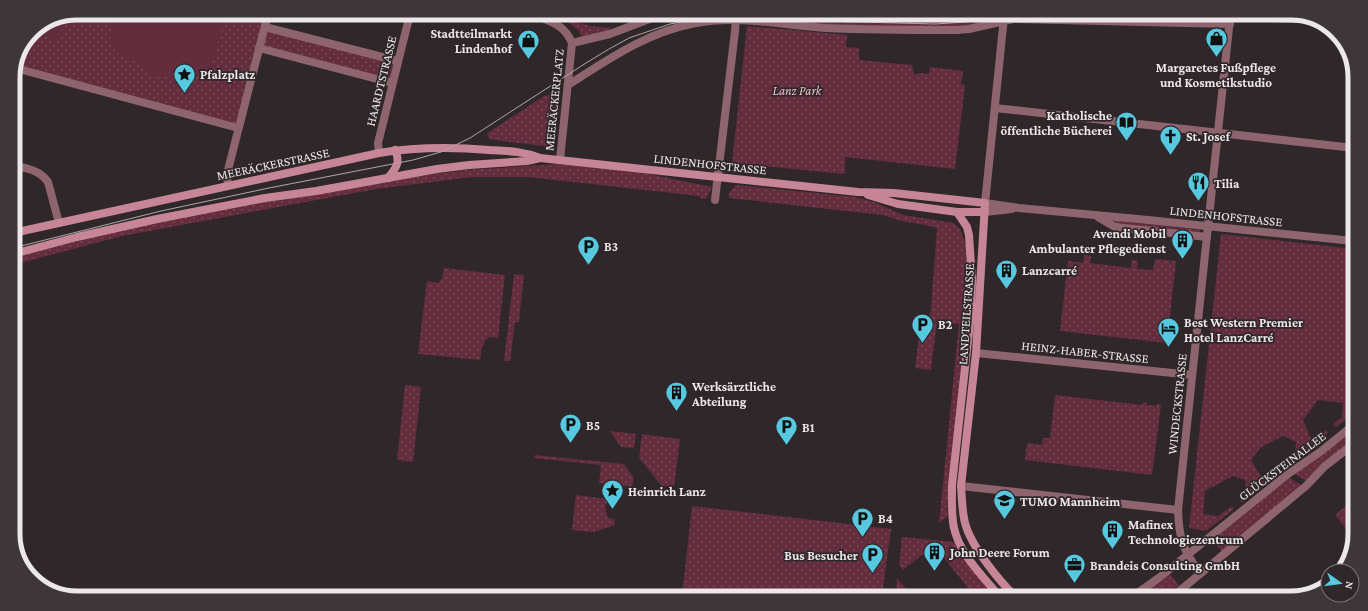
<svg xmlns="http://www.w3.org/2000/svg" width="1368" height="611" font-family="'Crimson Pro',serif">
<defs>
<pattern id="green-dots" width="8" height="8" patternUnits="userSpaceOnUse"><rect width="8" height="8" fill="#642d3d"/><path d="M2 2h.1M6 6h.1" fill="none" stroke="#7a4b59" stroke-width="1.8" stroke-linecap="round"/></pattern>
</defs>
<rect width="100%" height="100%" fill="#2f2729"/>
<g fill="url(#green-dots)">
<path d="M77,13L268,14L265,27L398,61L392,83L259,48L237,125L16,66L32,32Z"/>
<path d="M758,16L1004,17L983,25L860,29Z"/>
<path d="M569,20L591,26L611,28V29L598,35L582,38L579,31L568,22Z"/>
<path d="M747,26L847,35L846,47L859,48V60L912,65L914,75L920,73L929,74L930,67L963,71L961,84L965,85L955,169L845,157V174L732,163Z"/>
<path d="M560,89L552,147L494,140L489,138L487,134L492,130L544,96L550,95Z"/>
<path d="M557,164L634,171L712,187L706,199L701,198L699,196L528,177H472L376,189L122,236L13,265V257L170,218L396,179L467,170Z"/>
<path d="M736,185L855,197L874,202L903,215L954,223L960,229L966,244L969,295L947,506L948,516L939,523L959,324L937,322L931,370L915,368L921,320H930L937,228L925,225L902,221L883,215L729,198V193Z"/>
<path d="M1108,220L1200,230V234L1116,225Z"/>
<path d="M1221,234L1353,249L1351,415L1336,427L1333,424L1342,417L1343,403L1318,400L1303,420L1312,441L1326,430L1328,433L1287,466L1285,463L1295,455L1296,442L1283,436L1261,447L1251,460L1263,480L1277,469L1279,472L1242,503L1239,500L1247,493L1245,480L1233,476L1205,491L1203,514L1218,516L1232,506L1234,509L1206,531L1189,528Z"/>
<path d="M1084,255L1091,256L1090,263L1131,268L1132,260L1138,261L1137,269L1153,270L1155,259L1176,261L1167,343L1060,331L1068,261L1083,263Z"/>
<path d="M444,268L505,275L498,338L489,337L485,341L484,345L482,346L480,360L418,354L427,281L438,283L442,279Z"/>
<path d="M514,274L524,275L519,322H515L510,361H504Z"/>
<path d="M405,385L421,387L413,462L397,460Z"/>
<path d="M1055,395L1142,405L1143,402L1147,403V405L1157,406V404L1161,405L1152,475L1025,460L1027,443L1042,445L1043,438H1050Z"/>
<path d="M610,431L636,434L634,448L621,447Z"/>
<path d="M1351,431V442L1308,482L1293,473Z"/>
<path d="M642,434L680,439L674,487L662,486L639,458Z"/>
<path d="M535,455L624,464L634,478L632,487L599,483L601,465L534,458Z"/>
<path d="M1288,477L1303,486L1222,552L1212,539Z"/>
<path d="M576,495L607,499L608,502C603,506 606,512 608,518L614,519L615,525L594,532L572,530Z"/>
<path d="M1351,502L1350,526L1346,529L1335,515Z"/>
<path d="M692,506L891,529L882,596H682Z"/>
<path d="M902,537L955,542L964,559L994,597H975L934,545L903,570L899,565Z"/>
<path d="M1169,573L1179,585L1164,597H1139Z"/>
<path d="M897,578L912,596H896Z"/>
</g>
<g fill="#642d3d">
<path d="M117,13L226,14L208,78L182,71L170,78L161,75L155,79L149,77L140,62L119,56L110,39Z"/>
<path d="M71,15L55,40L38,29Z"/>
</g>
<g fill="none" stroke-linecap="round" stroke-linejoin="round">
<g stroke="#8e656f" stroke-width="8">
<path d="M535,15C552,23 564,24 572,43L560,160"/>
<path d="M1004,17L985,203L1019,208L1138,219L1353,241"/>
<path d="M265,27L398,61"/>
<path d="M572,43L610,34L660,15"/>
<path d="M259,48L392,83"/>
<path d="M15,68L238,128"/>
<path d="M568,85C607,60 649,31 696,23C738,15 783,25 826,28C869,30 913,30 957,30L969,29L1013,19L1230,24"/>
<path d="M995,108L1354,148"/>
<path d="M379,153L378,143L410,14"/>
<path d="M13,165C28,169 38,169 48,182L59,223"/>
<path d="M228,185L227,176L229,166L268,14"/>
<path d="M715,200L735,31L736,16"/>
<path d="M985,212L1012,209"/>
<path d="M1098,217L1115,227L1207,237"/>
<path d="M976,353L1192,375"/>
<path d="M961,486L1178,510"/>
<path d="M1200,574C1183,549 1179,540 1178,510L1230,18"/>
<path d="M1132,597L1160,577L1288,474L1320,452L1351,427"/>
<path d="M1171,598L1306,486L1325,466L1351,446"/>
</g>
<g stroke="#c78697" stroke-width="8">
<path d="M388,178C396,168 401,163 395,150"/>
<path d="M868,195L898,204L957,212H985"/>
<path d="M957,212L967,227L969,235L972,280L971,314L952,485C952,500 951,514 954,528C960,555 983,576 1000,597"/>
<path d="M13,233L379,153C416,147 452,147 489,150C507,151 523,151 540,158L858,192L894,193L985,203L976,353L961,486C962,498 962,511 965,523C971,546 999,581 1016,597"/>
<path d="M13,254L77,237L157,219L265,198L316,191L437,169L469,165L527,161L540,158"/>
</g>
<g stroke="#ada7a9" stroke-width="1">
<path d="M766,16L821,21L935,24L965,22L994,17"/>
<path d="M1124,17L1322,23"/>
<path d="M13,248L161,211L269,188L413,160L441,152L470,138L586,63L609,49L629,38L670,24L712,16"/>
</g>
</g>
<defs>
<symbol id="shop-pin" viewBox="-11 -11 22 30"><path d="M0 17L-7.5 6A9.5 9.5 0 1 1 7.5 6Z" fill="#56c9e0" stroke="#2f2729"/><path d="M-5-2.5h2.3a2.7 3.5 0 0 1 5.4 0H5L5.5 6h-11ZM-1.5-2.5h3a1.5 2.3 0 0 0-3 0Z" fill="#111"/></symbol>
<symbol id="sight-pin" viewBox="-11 -11 22 30"><path d="M0 17L-7.5 6A9.5 9.5 0 1 1 7.5 6Z" fill="#56c9e0" stroke="#2f2729"/><path d="M0-6L1.8-2.2L6-1.7L2.9 1.2L3.7 5.4L0 3.3L-3.7 5.4L-2.9 1.2L-6-1.7L-1.8-2.2Z" fill="#111"/></symbol>
<symbol id="library-pin" viewBox="-11 -11 22 30"><path d="M0 17L-7.5 6A9.5 9.5 0 1 1 7.5 6Z" fill="#56c9e0" stroke="#2f2729"/><path d="M-6-4Q-3-5.5-.7-3.5V5Q-3 3-6 4ZM6-4Q3-5.5 .7-3.5V5Q3 3 6 4Z" fill="#111"/></symbol>
<symbol id="church-pin" viewBox="-11 -11 22 30"><path d="M0 17L-7.5 6A9.5 9.5 0 1 1 7.5 6Z" fill="#56c9e0" stroke="#2f2729"/><path d="M-1.2-6h2.4v3.5h3.3v2.4h-3.3V6h-2.4V-.1h-3.3v-2.4h3.3Z" fill="#111"/></symbol>
<symbol id="restaurant-pin" viewBox="-11 -11 22 30"><path d="M0 17L-7.5 6A9.5 9.5 0 1 1 7.5 6Z" fill="#56c9e0" stroke="#2f2729"/><path d="M-5-6h1v4h1v-4h1v4h1v-4h1v5L-1.5 .5V6h-2V.5L-5-1ZM5-6V6H3V1.5H1.5Q1.5-4 5-6Z" fill="#111"/></symbol>
<symbol id="building-pin" viewBox="-11 -11 22 30"><path d="M0 17L-7.5 6A9.5 9.5 0 1 1 7.5 6Z" fill="#56c9e0" stroke="#2f2729"/><path d="M-4-6H4V6H1V3H-1V6H-4ZM-2.5-4.3h1.7v1.8h-1.7ZM.8-4.3h1.7v1.8H.8ZM-2.5-1h1.7V.8h-1.7ZM.8-1h1.7V.8H.8Z" fill="#111"/></symbol>
<symbol id="parking-pin" viewBox="-11 -11 22 30"><path d="M0 17L-7.5 6A9.5 9.5 0 1 1 7.5 6Z" fill="#56c9e0" stroke="#2f2729"/><path d="M-3.5-5.5H1a3.5 3.5 0 0 1 0 7H-1V5.5H-3.5ZM-1-3.4V-.6H.8a1.4 1.4 0 0 0 0-2.8Z" fill="#111"/></symbol>
<symbol id="hotel-pin" viewBox="-11 -11 22 30"><path d="M0 17L-7.5 6A9.5 9.5 0 1 1 7.5 6Z" fill="#56c9e0" stroke="#2f2729"/><path d="M-6-4.5h1.5V1H6V5H4.5V3h-9V5H-6ZM-4 0a1.8 1.8 0 1 1 3.6 0ZM.5 0V-2.5h3Q6-2.5 6 0Z" fill="#111"/></symbol>
<symbol id="university-pin" viewBox="-11 -11 22 30"><path d="M0 17L-7.5 6A9.5 9.5 0 1 1 7.5 6Z" fill="#56c9e0" stroke="#2f2729"/><path d="M0-5L7-2L0 1L-7-2ZM-4 1L0 2.5L4 1V4Q0 6-4 4Z" fill="#111"/></symbol>
<symbol id="office-pin" viewBox="-11 -11 22 30"><path d="M0 17L-7.5 6A9.5 9.5 0 1 1 7.5 6Z" fill="#56c9e0" stroke="#2f2729"/><path d="M-6-3h4V-5.5h4V-3h4V5H-6ZM-1-4.5V-3h2v-1.5ZM-6 0V1H6V0Z" fill="#111"/></symbol>
</defs>
<g fill-rule="evenodd">
<use href="#shop-pin" x="1204" y="26" width="25" height="34"/>
<use href="#shop-pin" x="516" y="28" width="25" height="34"/>
<use href="#sight-pin" x="172" y="62" width="25" height="34"/>
<use href="#library-pin" x="1114" y="110" width="25" height="34"/>
<use href="#church-pin" x="1158" y="124" width="25" height="34"/>
<use href="#restaurant-pin" x="1186" y="170" width="25" height="34"/>
<use href="#building-pin" x="1170" y="228" width="25" height="34"/>
<use href="#parking-pin" x="576" y="234" width="25" height="34"/>
<use href="#building-pin" x="994" y="258" width="25" height="34"/>
<use href="#parking-pin" x="910" y="312" width="25" height="34"/>
<use href="#hotel-pin" x="1156" y="316" width="25" height="34"/>
<use href="#building-pin" x="664" y="380" width="25" height="34"/>
<use href="#parking-pin" x="558" y="412" width="25" height="34"/>
<use href="#parking-pin" x="774" y="414" width="25" height="34"/>
<use href="#sight-pin" x="600" y="478" width="25" height="34"/>
<use href="#university-pin" x="992" y="488" width="25" height="34"/>
<use href="#parking-pin" x="850" y="506" width="25" height="34"/>
<use href="#building-pin" x="1100" y="518" width="25" height="34"/>
<use href="#building-pin" x="922" y="540" width="25" height="34"/>
<use href="#parking-pin" x="860" y="542" width="25" height="34"/>
<use href="#office-pin" x="1062" y="552" width="25" height="34"/>
</g>
<g text-anchor="middle" dominant-baseline="central" stroke-width="3.5" stroke-linejoin="round" paint-order="stroke">
<g font-size="13" font-weight="bold" fill="#ece7e8" stroke="#2f2729" text-anchor="start">
<text x="512" y="33" text-anchor="end">Stadtteilmarkt<tspan x="512" dy="15">Lindenhof</tspan></text>
<text x="1216" y="67" text-anchor="middle">Margaretes Fußpflege<tspan x="1216" dy="15">und Kosmetikstudio</tspan></text>
<text x="200" y="74">Pfalzplatz</text>
<text x="1112" y="115" text-anchor="end">Katholische<tspan x="1112" dy="15">öffentliche Bücherei</tspan></text>
<text x="1186" y="136">St. Josef</text>
<text x="1214" y="183">Tilia</text>
<text x="1166" y="233" text-anchor="end">Avendi Mobil<tspan x="1166" dy="15">Ambulanter Pflegedienst</tspan></text>
<text x="604" y="246">B3</text>
<text x="1022" y="270">Lanzcarré</text>
<text x="1184" y="322">Best Western Premier<tspan x="1184" dy="15">Hotel LanzCarré</tspan></text>
<text x="938" y="324">B2</text>
<text x="692" y="386">Werksärztliche<tspan x="692" dy="15">Abteilung</tspan></text>
<text x="586" y="425">B5</text>
<text x="802" y="427">B1</text>
<text x="628" y="491">Heinrich Lanz</text>
<text x="1020" y="501">TUMO Mannheim</text>
<text x="878" y="518">B4</text>
<text x="1128" y="524">Mafinex<tspan x="1128" dy="15">Technologiezentrum</tspan></text>
<text x="950" y="552">John Deere Forum</text>
<text x="858" y="555" text-anchor="end">Bus Besucher</text>
<text x="1090" y="565">Brandeis Consulting GmbH</text>
</g>
<g font-size="13" fill="#ece7e8" stroke="#2f2729">
<text transform="translate(381 81) rotate(-76)">HAARDTSTRASSE</text>
<text transform="translate(554 100) rotate(-84)">MEERÄCKERPLATZ</text>
<text transform="translate(273 164) rotate(-12)">MEERÄCKERSTRASSE</text>
<text transform="translate(710 164) rotate(6)">LINDENHOFSTRASSE</text>
<text transform="translate(1226 216) rotate(6)">LINDENHOFSTRASSE</text>
<text transform="translate(966 314) rotate(-86)">LANDTEILSTRASSE</text>
<text transform="translate(1085 352) rotate(6)">HEINZ-HABER-STRASSE</text>
<text transform="translate(1177 404) rotate(-84)">WINDECKSTRASSE</text>
<text transform="translate(1282 466) rotate(-37)">GLÜCKSTEINALLEE</text>
</g>
<g font-size="13" font-style="italic" fill="#f2bfcb" stroke="#2f2729">
<text x="797" y="90">Lanz Park</text>
</g>
</g>
<path d="M0 0H1368V611H0ZM77 20H1291A57 57 0 0 1 1348 77V534A57 57 0 0 1 1291 591H77A57 57 0 0 1 20 534V77A57 57 0 0 1 77 20Z" fill="#3e3638" fill-rule="evenodd"/>
<path fill="none" stroke="#ece7e8" stroke-width="5" d="M77 20H1291A57 57 0 0 1 1348 77V534A57 57 0 0 1 1291 591H77A57 57 0 0 1 20 534V77A57 57 0 0 1 77 20Z"/>
<g transform="translate(1340 583) rotate(104)"><circle r="19" fill="#2f2729" stroke="#7b7475"/>
<path d="M0-3L7 15L0 10L-7 15Z" fill="#56c9e0"/>
<text y="-6" font-size="11" font-weight="bold" text-anchor="middle" fill="#ece7e8">N</text>
</g>
</svg>
